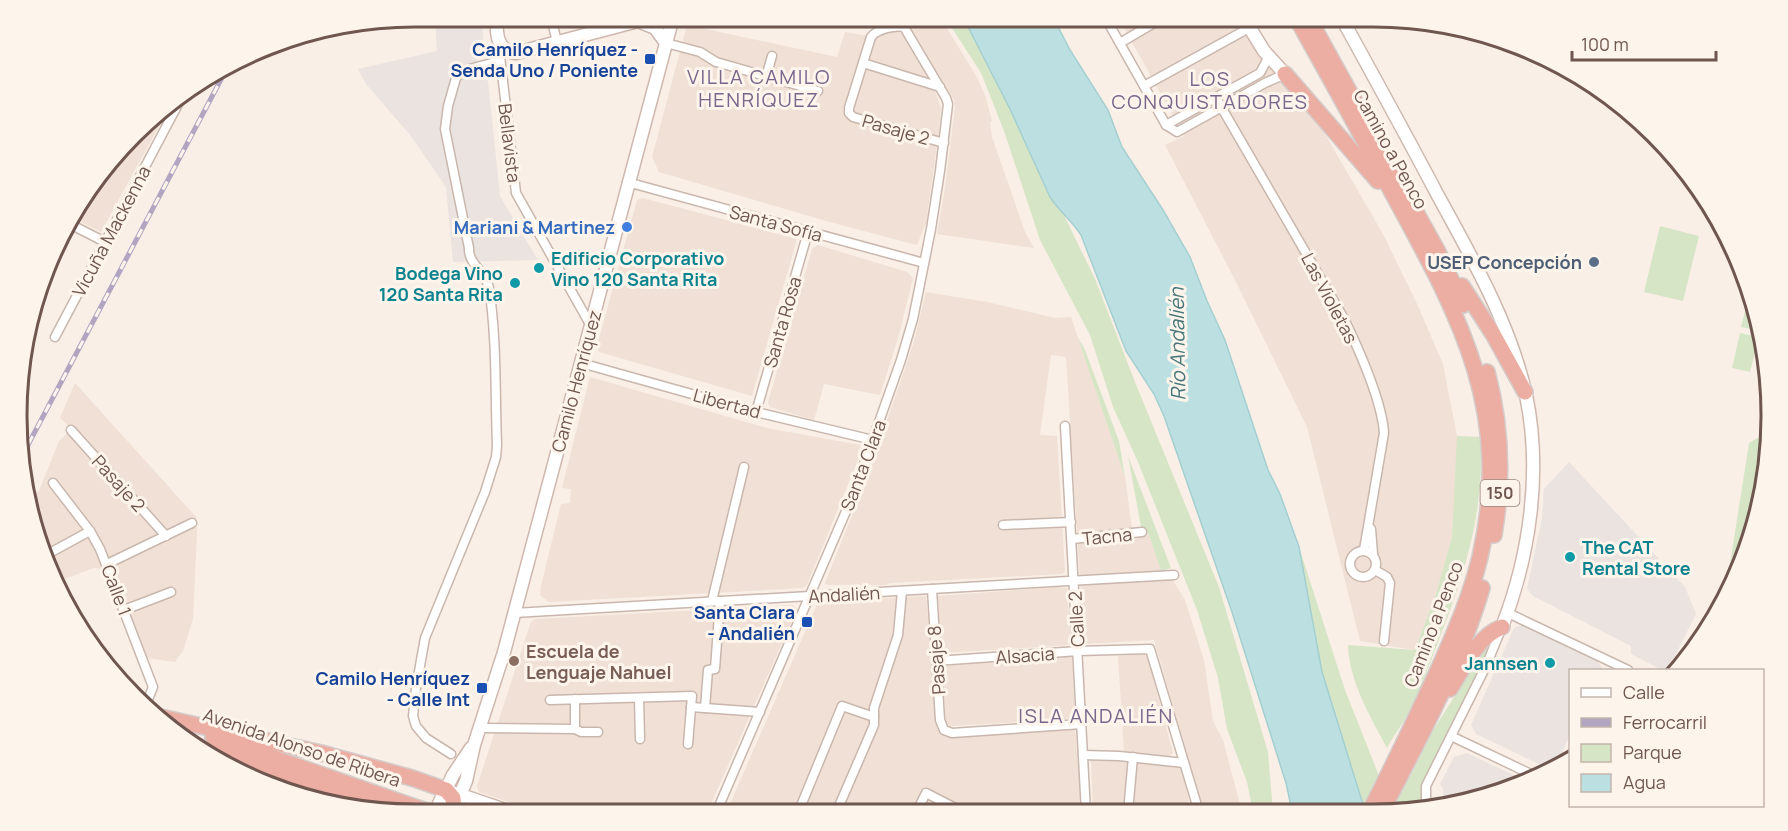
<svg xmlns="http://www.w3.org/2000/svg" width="1788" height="831" font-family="Manrope,sans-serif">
<rect width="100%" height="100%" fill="#f9efe6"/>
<g fill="#f0e0d5">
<path d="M861,17H940L977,77L985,95L992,121L990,122L992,137L1025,232L1034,248L937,234L945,188L955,106L954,100L903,21L865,29Z"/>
<path d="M1118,17H1237L1264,63L1311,110L1383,234L1418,306L1443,364L1457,436V463L1452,537L1436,594L1415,650L1360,641L1307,427L1235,280L1165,145L1184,136Z"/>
<path d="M687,25L837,57L845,32L867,36L844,111L845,117L937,145L926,223L917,245L826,221L659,172L652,157Z"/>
<path d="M901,28L930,79L868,62L876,35Z"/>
<path d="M866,69L934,89L941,108L938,137L853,113Z"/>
<path d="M162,110L166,113L101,232L71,217L84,194Z"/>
<path d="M643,198L797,239L752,396L599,352L597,346L637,200Z"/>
<path d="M818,245L907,272L913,278L899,335L880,395L824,384L814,420L770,407L768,402L812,249Z"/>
<path d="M926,292L987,302L1055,318L1071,317L1125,477L1133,536L1149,535L1161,571H1167L1185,600L1204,660L1213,721L1223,740L1242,812H1204L1154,640L1084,644L1066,357L1051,355L1040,435L1057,436L1065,571L1062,574L890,583L886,585H828L825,583L870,470L913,345Z"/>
<path d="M590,377L767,428L860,445L862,450L807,585L803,588L549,602L540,595L541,586L561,504L570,503L571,489L562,488Z"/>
<path d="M75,383L196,517L197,532L193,619L183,651L175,662L146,658L119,586L111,570L94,568L59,581L66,604L58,592L29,496L39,491L59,441L72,429L60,418Z"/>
<path d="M1057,587L1067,588L1071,645L941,653L938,596Z"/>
<path d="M926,596L938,727L948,736L1075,729L1082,812L726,813L818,602Z"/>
<path d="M793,605L797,609L707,813L544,814L479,792L477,786L531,622L535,619Z"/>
<path d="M1144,654L1148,658L1173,753L1168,757L1124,752L1118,656Z"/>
<path d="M1072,656L1075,717L1073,719L950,726L946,724L942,666Z"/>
<path d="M1091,759L1129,760L1124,812H1093Z"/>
<path d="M1136,762L1181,768L1192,812H1132Z"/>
</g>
<g fill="#eae3df">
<path d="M435,17H482L483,40L475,46L479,76L488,81L500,196L538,260L453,262L446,187L411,136L366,84L358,69L437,51Z"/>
<path d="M1569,462L1685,587L1696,614L1668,670H1662L1631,654V646L1533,596L1527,589L1542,518L1544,489Z"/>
<path d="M1524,624L1596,660L1602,668V670H1570V735L1558,761L1551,766L1541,765L1476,734L1471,725L1514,628Z"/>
<path d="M1467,753L1528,782L1444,806L1443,789L1440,784L1454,757Z"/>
</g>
<g fill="#d6e5c6">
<path d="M563,17H607L568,28Z"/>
<path d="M945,17H968L1095,279L1135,382L1219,587L1268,752L1273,812H1253L1247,782L1227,729L1218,678L1197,610L1138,462L1113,407L1090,335L1040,240L1004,131L981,73Z"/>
<path d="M1660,226L1699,236L1683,301L1644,292Z"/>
<path d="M1750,292L1761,327L1760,331L1741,327Z"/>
<path d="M1740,333L1759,337L1750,372L1732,368Z"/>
<path d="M1078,338L1085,350L1119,441L1125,477Z"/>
<path d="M1770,431L1764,494L1741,569L1725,596L1749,443Z"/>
<path d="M1457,436L1481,437C1484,515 1465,573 1437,645C1427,670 1418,698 1404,721C1398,730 1392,738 1387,748C1370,716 1349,681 1348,645L1415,650L1436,594L1452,537Z"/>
<path d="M1128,456L1171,568L1161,571L1149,535L1141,527Z"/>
<path d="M1299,547L1345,690L1393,811H1365L1360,798L1322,672Z"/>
<path d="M1491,641L1488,651L1423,785L1421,792L1422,811H1397L1393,802L1412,773L1432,732L1487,645Z"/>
</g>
<path fill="#bce0e1" stroke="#a4cfd1" stroke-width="1.5" d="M963,17H1053L1070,50L1108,110L1122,147L1163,210L1190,257L1207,301L1225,340L1268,470L1280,494L1299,547L1322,672L1365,811H1292L1286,783L1232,612L1164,416L1154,394L1126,351L1081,235C1072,221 1059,211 1050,197L1010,109Z"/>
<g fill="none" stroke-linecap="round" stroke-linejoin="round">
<defs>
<g id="street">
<path d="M551,17L557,42"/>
<path d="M1105,17L1166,125L1177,132L1265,83L1285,74"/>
<path d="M666,43L700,52L716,62L818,91"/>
<path d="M1120,43L1164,17"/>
<path d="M500,56L516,193L591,326"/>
<path d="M863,63L940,87"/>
<path d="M766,77L772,56"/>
<path d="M1144,86L1249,28"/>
<path d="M1216,98L1343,317C1358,347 1382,401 1384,433L1364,550"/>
<path d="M167,105L175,110"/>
<path d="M1166,125L1260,73L1269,56"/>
<path d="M627,182L924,263"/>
<path d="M68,223L105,242"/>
<path d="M55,337L184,93"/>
<path d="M581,363L756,412L873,440"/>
<path d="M756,412L808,232"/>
<path d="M1065,426L1086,812"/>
<path d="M71,430L166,536"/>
<path d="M53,483L90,531L100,549L153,687L145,707"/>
<path d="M1003,525L1071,522"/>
<path d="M1371,529L1373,554"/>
<path d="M1072,539L1142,532"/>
<circle cx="1363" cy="564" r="13"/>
<path d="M46,555L90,531"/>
<path d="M107,564L192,523"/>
<path d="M1375,570L1387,577L1390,583L1384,641"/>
<path d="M932,589L940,720L944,730L952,733L1082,724"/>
<path d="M712,601L744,467"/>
<path d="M124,610L171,592"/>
<path d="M514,613L1174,575"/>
<path d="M1508,613L1628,670"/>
<path d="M936,661L1078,651L1150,649L1199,812"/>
<path d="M639,698L640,739"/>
<path d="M550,700L692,696L688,744"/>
<path d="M691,707L760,712"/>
<path d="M705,708L708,670L715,669L720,601"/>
<path d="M480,728L575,729V699"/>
<path d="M575,729L581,732H598"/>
<path d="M1451,736L1537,777"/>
<path d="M451,754L426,738L416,726L413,716L416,688L425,638L485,492L496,457L497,445C495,395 497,338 489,288C486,272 468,264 469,248L445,129L448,106L456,78L462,71L499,61"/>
<path d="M1083,755L1119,756L1184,763"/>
<path d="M1570,758V757"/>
<path d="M1426,811V786L1486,666L1502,627"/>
<path d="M1128,812L1133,757"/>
<path d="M716,813L853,495L901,360L913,319L931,229L940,171L948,104L946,98L904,27C895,25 877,29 871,37L849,108V113L853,117L944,143"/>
<path d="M798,813L842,706L874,717"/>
<path d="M836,813L874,725V708L898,635L902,591"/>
<path d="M916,813L926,793L965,813"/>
</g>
<g id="secondary">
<path d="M497,17C496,32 496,51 516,53L638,21L646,17"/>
<path d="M1243,17L1264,51L1285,74"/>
<path d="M1341,17C1373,75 1405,133 1436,192C1471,256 1510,323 1526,395C1542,471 1530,555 1502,627"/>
<path d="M638,21L655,28L666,43"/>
<path d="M455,793L517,814"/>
<path d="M453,811L466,781L474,745L504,652L673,17"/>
<path d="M434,814L453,775L471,748"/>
</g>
<g id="highway">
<path d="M1296,17C1329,76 1362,136 1394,196C1461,319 1513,412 1480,557C1471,595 1455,632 1439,668C1417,716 1394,764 1370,811"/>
<path d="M1308,17L1438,252L1463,305"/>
<path d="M1285,74L1378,181"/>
<path d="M1462,286L1493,334L1525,392"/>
<path d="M1487,372C1502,427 1503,480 1494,535"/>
<path d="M1450,689C1464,667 1477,637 1502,627"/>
<path d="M156,716L321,753L412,778L446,790L453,798L454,808"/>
<path d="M213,737L409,805"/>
<path d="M188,743L389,812"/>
<path d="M240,769L291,793"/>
<path d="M1382,811C1419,739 1459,666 1482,588"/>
</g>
</defs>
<use href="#street" stroke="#c9b7ad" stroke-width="11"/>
<use href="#secondary" stroke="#ceb8ae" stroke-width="15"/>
<use href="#highway" stroke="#d4ccca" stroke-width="18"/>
<use href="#street" stroke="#fff" stroke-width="8"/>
<use href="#secondary" stroke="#fff" stroke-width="12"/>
<use href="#highway" stroke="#ecaea3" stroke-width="15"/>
<defs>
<path id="rail" d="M20,460L226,70"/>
</defs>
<use href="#rail" stroke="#b1a5c1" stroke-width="5"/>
<use href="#rail" stroke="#fdf4eb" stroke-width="3" stroke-dasharray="9" stroke-linecap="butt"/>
<defs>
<path id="highway-bridge" d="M409,805L436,814"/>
</defs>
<use href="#highway-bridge" stroke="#d4ccca" stroke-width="18" stroke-linecap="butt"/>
<use href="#highway-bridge" stroke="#ecaea3" stroke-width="15"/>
</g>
<g fill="#1a4fb4" stroke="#fdf4eb" stroke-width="2">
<rect x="644" y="53" width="12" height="12" rx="3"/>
<rect x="801" y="616" width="12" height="12" rx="3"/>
<rect x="476" y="682" width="12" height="12" rx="3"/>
</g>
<circle fill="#3f7fe0" stroke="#fdf4eb" stroke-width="2" cx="627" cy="227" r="6"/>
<circle fill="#5c6f8a" stroke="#fdf4eb" stroke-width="2" cx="1594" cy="262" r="6"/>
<g fill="#0f9aa8" stroke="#fdf4eb" stroke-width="2">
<circle cx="539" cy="268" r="6"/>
<circle cx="515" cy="283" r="6"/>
<circle cx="1570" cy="557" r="6"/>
<circle cx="1550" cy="663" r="6"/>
</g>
<circle fill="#8d6e63" stroke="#fdf4eb" stroke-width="2" cx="514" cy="661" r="6"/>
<g text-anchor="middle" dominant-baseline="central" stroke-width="6" stroke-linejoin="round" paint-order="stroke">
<rect fill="#fdf4eb" stroke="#9a857d" stroke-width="1.5" x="1480.5" y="480" width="39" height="26" rx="4.5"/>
<g font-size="16" font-weight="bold" fill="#6f564e">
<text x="1500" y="493">150</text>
</g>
<g font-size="18" font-weight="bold" fill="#164399" stroke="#fdf4eb" text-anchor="end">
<text x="638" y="49">Camilo Henríquez -<tspan x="638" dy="21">Senda Uno / Poniente</tspan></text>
<text x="795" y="612">Santa Clara<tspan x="795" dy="21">- Andalién</tspan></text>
<text x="470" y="678">Camilo Henríquez<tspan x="470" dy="21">- Calle Int</tspan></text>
</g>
<g font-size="18" fill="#6f564e" stroke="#fdf4eb">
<text transform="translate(896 129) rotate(16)">Pasaje 2</text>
<text transform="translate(510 143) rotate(83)">Bellavista</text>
<text transform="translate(1391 149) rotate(61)">Camino a Penco</text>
<text transform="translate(776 223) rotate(15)">Santa Sofía</text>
<text transform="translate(111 231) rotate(-62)">Vicuña Mackenna</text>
<text transform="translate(1330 298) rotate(62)">Las Violetas</text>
<text transform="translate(782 322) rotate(-74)">Santa Rosa</text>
<text transform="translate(576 381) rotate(-75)">Camilo Henríquez</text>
<text transform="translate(727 403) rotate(15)">Libertad</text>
<text transform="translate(863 465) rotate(-69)">Santa Clara</text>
<text transform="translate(119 483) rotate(48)">Pasaje 2</text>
<text transform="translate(1107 536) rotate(-6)">Tacna</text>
<text transform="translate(117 590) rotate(69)">Calle 1</text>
<text transform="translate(844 594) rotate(-3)">Andalién</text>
<text transform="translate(1076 619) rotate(-93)">Calle 2</text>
<text transform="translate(1433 624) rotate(-69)">Camino a Penco</text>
<text transform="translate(1025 655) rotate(-4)">Alsacia</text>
<text transform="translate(936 660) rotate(-94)">Pasaje 8</text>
<text transform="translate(302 747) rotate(19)">Avenida Alonso de Ribera</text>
</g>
<g font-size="18" font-weight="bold" fill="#366cbe" stroke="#fdf4eb" text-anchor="end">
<text x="615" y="227">Mariani &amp; Martinez</text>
</g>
<g font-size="18" font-weight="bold" fill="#0d838f" stroke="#fdf4eb" text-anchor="start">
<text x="551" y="258">Edificio Corporativo<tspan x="551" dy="21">Vino 120 Santa Rita</tspan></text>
<text x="503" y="273" text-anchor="end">Bodega Vino<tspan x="503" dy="21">120 Santa Rita</tspan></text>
<text x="1582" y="547">The CAT<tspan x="1582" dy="21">Rental Store</tspan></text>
<text x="1538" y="663" text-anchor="end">Jannsen</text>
</g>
<g font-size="18" font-weight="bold" fill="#4e5e75" stroke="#fdf4eb" text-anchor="end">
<text x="1582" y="262">USEP Concepción</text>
</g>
<g font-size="18" font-weight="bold" fill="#785e54" stroke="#fdf4eb" text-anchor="start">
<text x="526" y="651">Escuela de<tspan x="526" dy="21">Lenguaje Nahuel</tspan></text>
</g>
<g font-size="20" letter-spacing="1.5" fill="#7a668c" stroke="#fdf4eb">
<text x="759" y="76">VILLA CAMILO<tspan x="759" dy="23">HENRÍQUEZ</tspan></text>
<text x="1210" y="78">LOS<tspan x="1210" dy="23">CONQUISTADORES</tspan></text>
<text x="1096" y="715">ISLA ANDALIÉN</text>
</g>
<g font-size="20" font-style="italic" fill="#47777a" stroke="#fdf4eb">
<text transform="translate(1177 344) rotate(-91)">Río Andalién</text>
</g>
</g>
<path d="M0 0H1788V831H0ZM415 27H1373A388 388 0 0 1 1761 415V416A388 388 0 0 1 1373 804H415A388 388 0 0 1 27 416V415A388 388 0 0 1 415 27Z" fill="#fdf4eb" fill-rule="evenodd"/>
<path fill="none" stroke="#6f564e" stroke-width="3" d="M415 27H1373A388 388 0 0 1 1761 415V416A388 388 0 0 1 1373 804H415A388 388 0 0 1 27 416V415A388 388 0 0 1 415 27Z"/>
<rect x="1569" y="669" width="195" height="138" fill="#fdf4eb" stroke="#c4b5ac" stroke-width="1.5"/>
<rect x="1581" y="688" width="30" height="9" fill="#ffffff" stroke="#c4b5ac" stroke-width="1.5"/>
<text x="1623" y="699" font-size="18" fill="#6f564e">Calle</text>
<rect x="1581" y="718" width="30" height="9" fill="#b1a5c1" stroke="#c4b5ac" stroke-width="1.5"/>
<text x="1623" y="729" font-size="18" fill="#6f564e">Ferrocarril</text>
<rect x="1581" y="744" width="30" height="18" fill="#d6e5c6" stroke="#c4b5ac" stroke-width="1.5"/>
<text x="1623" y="759" font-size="18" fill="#6f564e">Parque</text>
<rect x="1581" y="774" width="30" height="18" fill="#bce0e1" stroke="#c4b5ac" stroke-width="1.5"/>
<text x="1623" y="789" font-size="18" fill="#6f564e">Agua</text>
<path d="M1572 51v9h144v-9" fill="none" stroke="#6f564e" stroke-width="3"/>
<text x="1581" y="51" font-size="18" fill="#6f564e" stroke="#fdf4eb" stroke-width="4.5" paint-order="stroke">100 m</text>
</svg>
